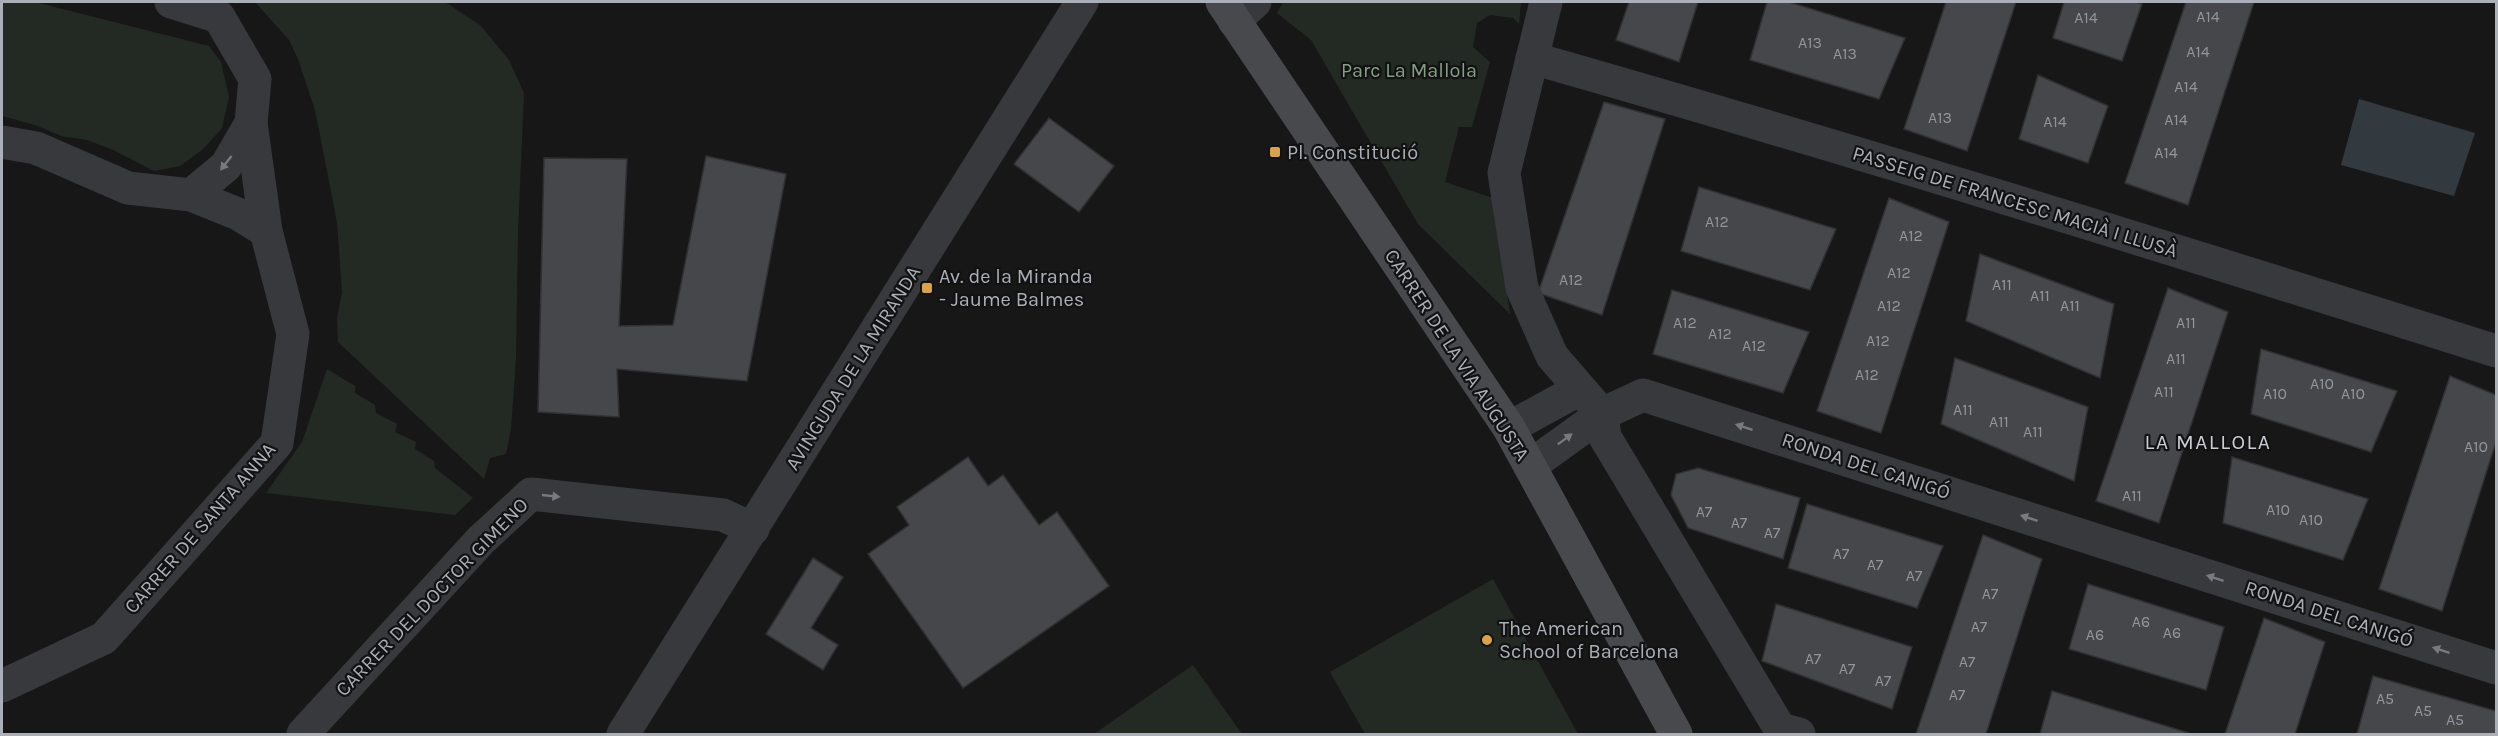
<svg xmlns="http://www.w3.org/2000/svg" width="2498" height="736" font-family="Karla,sans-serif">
<rect width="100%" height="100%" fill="#171718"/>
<g fill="#232a24">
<path d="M2,2H35L209,46L221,62L229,97L222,128L202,150L180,166L154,171L111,149L87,140L61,136L35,125L2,116Z"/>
<path d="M255,2H445L480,25L509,60L524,93L518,232L516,358L511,429L506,454L490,458L484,479L338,342L337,319L342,292L337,222L315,110L298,59L289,40Z"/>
<path d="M1283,2H1521L1519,24L1513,18L1490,15L1477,23L1473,47L1490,62L1472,127H1459L1445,182L1493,198L1510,314L1418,224L1311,40L1277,13Z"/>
<path d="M327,369L355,386V393L375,405L376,413L397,424L395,432L416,442L415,449L434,461L435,468L473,498L455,515L266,493L302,442Z"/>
<path d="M1493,579L1578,734H1365L1330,672Z"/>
<path d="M1193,665L1242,734H1094Z"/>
</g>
<path fill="#323a40" d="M2359,99L2475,133L2454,196L2341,165Z"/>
<g fill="#46474b" stroke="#313134" stroke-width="1.5">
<path d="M1629,2H1698L1679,62L1616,40Z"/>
<path d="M1767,2H1789L1905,38L1879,99L1750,60Z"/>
<path d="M1946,2H2016L1967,151L1904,129Z"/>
<path d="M2064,2H2136L2142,4L2122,61L2053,38Z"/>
<path d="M2186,2H2254L2188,205L2125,183Z"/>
<path d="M2038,75L2108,106L2088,163L2019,139Z"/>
<path d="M1604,102L1665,119L1602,315L1538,293Z"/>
<path d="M1049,118L1114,166L1079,212L1014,164Z"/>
<path d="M706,156L786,174L747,381L617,369L619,417L538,412L544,158L627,159L619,326L673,325Z"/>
<path d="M1699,187L1836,229L1810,290L1681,251Z"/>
<path d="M1889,198L1949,222L1881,433L1817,411Z"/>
<path d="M1980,254L2114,304L2100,378L1966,321Z"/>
<path d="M2168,288L2228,312L2159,523L2096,501Z"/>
<path d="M1672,290L1809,332L1783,393L1653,354Z"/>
<path d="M2261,349L2397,391L2371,452L2251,414Z"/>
<path d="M1955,358L2088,407L2074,481L1941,424Z"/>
<path d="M2450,376L2496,395V442L2442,611L2379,589Z"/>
<path d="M968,457L988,486L1003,475L1039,525L1057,512L1109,586L963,688L868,554L909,525L897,507Z"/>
<path d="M2232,457L2368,499L2343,560L2223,523Z"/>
<path d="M1698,468L1800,498L1783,559L1688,528L1671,495L1676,474Z"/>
<path d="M1807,504L1943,546L1917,608L1788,568Z"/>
<path d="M1983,535L2042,559L1986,734H1916Z"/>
<path d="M813,558L843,577L811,628L838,645L823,670L766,634Z"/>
<path d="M2088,584L2224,627L2206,690L2069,649Z"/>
<path d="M1776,604L1912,647L1892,709L1762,661Z"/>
<path d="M2264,618L2325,642L2295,734H2225Z"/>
<path d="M2373,676L2496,711V734H2357Z"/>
<path d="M2052,691L2189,733V734H2040Z"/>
</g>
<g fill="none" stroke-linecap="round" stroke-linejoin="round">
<g stroke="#38393d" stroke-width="33">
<path d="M1234,21L1255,2"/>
<path d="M1532,58C1855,150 2176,250 2496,351"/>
<path d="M2,142L36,148L128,188L191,195L238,214L266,231"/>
<path d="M191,195L226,166L251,123"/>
<path d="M1509,428L1580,389"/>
<path d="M1530,466L1602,414L1552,356L1522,288L1504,173L1546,2"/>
<path d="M2,686L104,638L277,443L293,334L266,231L251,123L255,79L219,17L171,2"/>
<path d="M303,734L481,540L531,494L723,515L753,529"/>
<path d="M623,734L1082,2"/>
<path d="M1799,734L1780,729L1605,437L1602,414L1643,395L2496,668"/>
</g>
<path stroke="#47494d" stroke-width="33" d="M1222,2L1509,428L1676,734"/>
</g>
<defs><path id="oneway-solid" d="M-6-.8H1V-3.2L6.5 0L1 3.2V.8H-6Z" transform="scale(1.5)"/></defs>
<g fill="#777a80">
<use href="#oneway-solid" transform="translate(226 163) rotate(128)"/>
<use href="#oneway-solid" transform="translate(1744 427) rotate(-162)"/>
<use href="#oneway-solid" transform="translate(1565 439) rotate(-37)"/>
<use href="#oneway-solid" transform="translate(551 496) rotate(6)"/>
<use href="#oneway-solid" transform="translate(2029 518) rotate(-162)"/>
<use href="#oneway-solid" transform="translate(2215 578) rotate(-162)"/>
<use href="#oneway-solid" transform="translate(2441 650) rotate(-162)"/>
</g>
<g fill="#dba24c" stroke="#121213" stroke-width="2">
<rect x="1269" y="146" width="12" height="12" rx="3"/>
<rect x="921" y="282" width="12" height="12" rx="3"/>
<circle cx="1487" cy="640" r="6"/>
</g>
<g text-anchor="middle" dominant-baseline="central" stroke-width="4.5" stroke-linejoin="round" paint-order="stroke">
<g font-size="16" fill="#92959c">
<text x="2208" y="16">A14</text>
<text x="2086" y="17">A14</text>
<text x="1810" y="42">A13</text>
<text x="2198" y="51">A14</text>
<text x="1845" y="53">A13</text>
<text x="2186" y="86">A14</text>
<text x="1940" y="117">A13</text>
<text x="2176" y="119">A14</text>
<text x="2055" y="121">A14</text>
<text x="2166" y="152">A14</text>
<text x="1717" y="221">A12</text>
<text x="1911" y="235">A12</text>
<text x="1899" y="272">A12</text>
<text x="1571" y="279">A12</text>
<text x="2002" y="284">A11</text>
<text x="2040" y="295">A11</text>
<text x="1889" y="305">A12</text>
<text x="2070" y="305">A11</text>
<text x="1685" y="322">A12</text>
<text x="2186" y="322">A11</text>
<text x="1720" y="333">A12</text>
<text x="1878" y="340">A12</text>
<text x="1754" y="345">A12</text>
<text x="2176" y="358">A11</text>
<text x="1867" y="374">A12</text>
<text x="2322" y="383">A10</text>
<text x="2164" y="391">A11</text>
<text x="2275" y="393">A10</text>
<text x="2353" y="393">A10</text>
<text x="1963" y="409">A11</text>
<text x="1999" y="421">A11</text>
<text x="2033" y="431">A11</text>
<text x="2476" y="446">A10</text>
<text x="2132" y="495">A11</text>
<text x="2278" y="509">A10</text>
<text x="1704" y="511">A7</text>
<text x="2311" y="519">A10</text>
<text x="1739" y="522">A7</text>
<text x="1772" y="532">A7</text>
<text x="1841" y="553">A7</text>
<text x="1875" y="564">A7</text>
<text x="1914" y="575">A7</text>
<text x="1990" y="593">A7</text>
<text x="2141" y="621">A6</text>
<text x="1979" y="626">A7</text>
<text x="2172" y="632">A6</text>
<text x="2095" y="634">A6</text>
<text x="1813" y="658">A7</text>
<text x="1967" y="661">A7</text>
<text x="1847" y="668">A7</text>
<text x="1883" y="680">A7</text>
<text x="1957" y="694">A7</text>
<text x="2385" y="698">A5</text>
<text x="2423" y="710">A5</text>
<text x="2455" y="719">A5</text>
</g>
<g font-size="20" fill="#849f84" stroke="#121213">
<text x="1409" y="70">Parc La Mallola</text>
</g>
<g font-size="20" fill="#abafb7" stroke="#121213" text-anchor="start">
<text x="1287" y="152">Pl. Constitució</text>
<text x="939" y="276">Av. de la Miranda<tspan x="939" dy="23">- Jaume Balmes</tspan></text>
<text x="1499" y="628">The American<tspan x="1499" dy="23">School of Barcelona</tspan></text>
</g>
<g font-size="20" fill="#abafb7" stroke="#121213">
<text transform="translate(2015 202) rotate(17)">PASSEIG DE FRANCESC MACIÀ I LLUSÀ</text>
<text transform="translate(1457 355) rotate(57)">CARRER DE LA VIA AUGUSTA</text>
<text transform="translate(853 368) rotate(-58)">AVINGUDA DE LA MIRANDA</text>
<text transform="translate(1866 466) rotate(18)">RONDA DEL CANIGÓ</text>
<text transform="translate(200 528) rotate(-49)">CARRER DE SANTA ANNA</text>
<text transform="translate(432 597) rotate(-46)">CARRER DEL DOCTOR GIMENO</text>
<text transform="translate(2329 614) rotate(18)">RONDA DEL CANIGÓ</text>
</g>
<g font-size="21" letter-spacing="1.5" fill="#cbced3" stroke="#121213">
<text x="2208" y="442">LA MALLOLA</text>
</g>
</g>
<rect width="2498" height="736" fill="none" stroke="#abafb7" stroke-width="6"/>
</svg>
